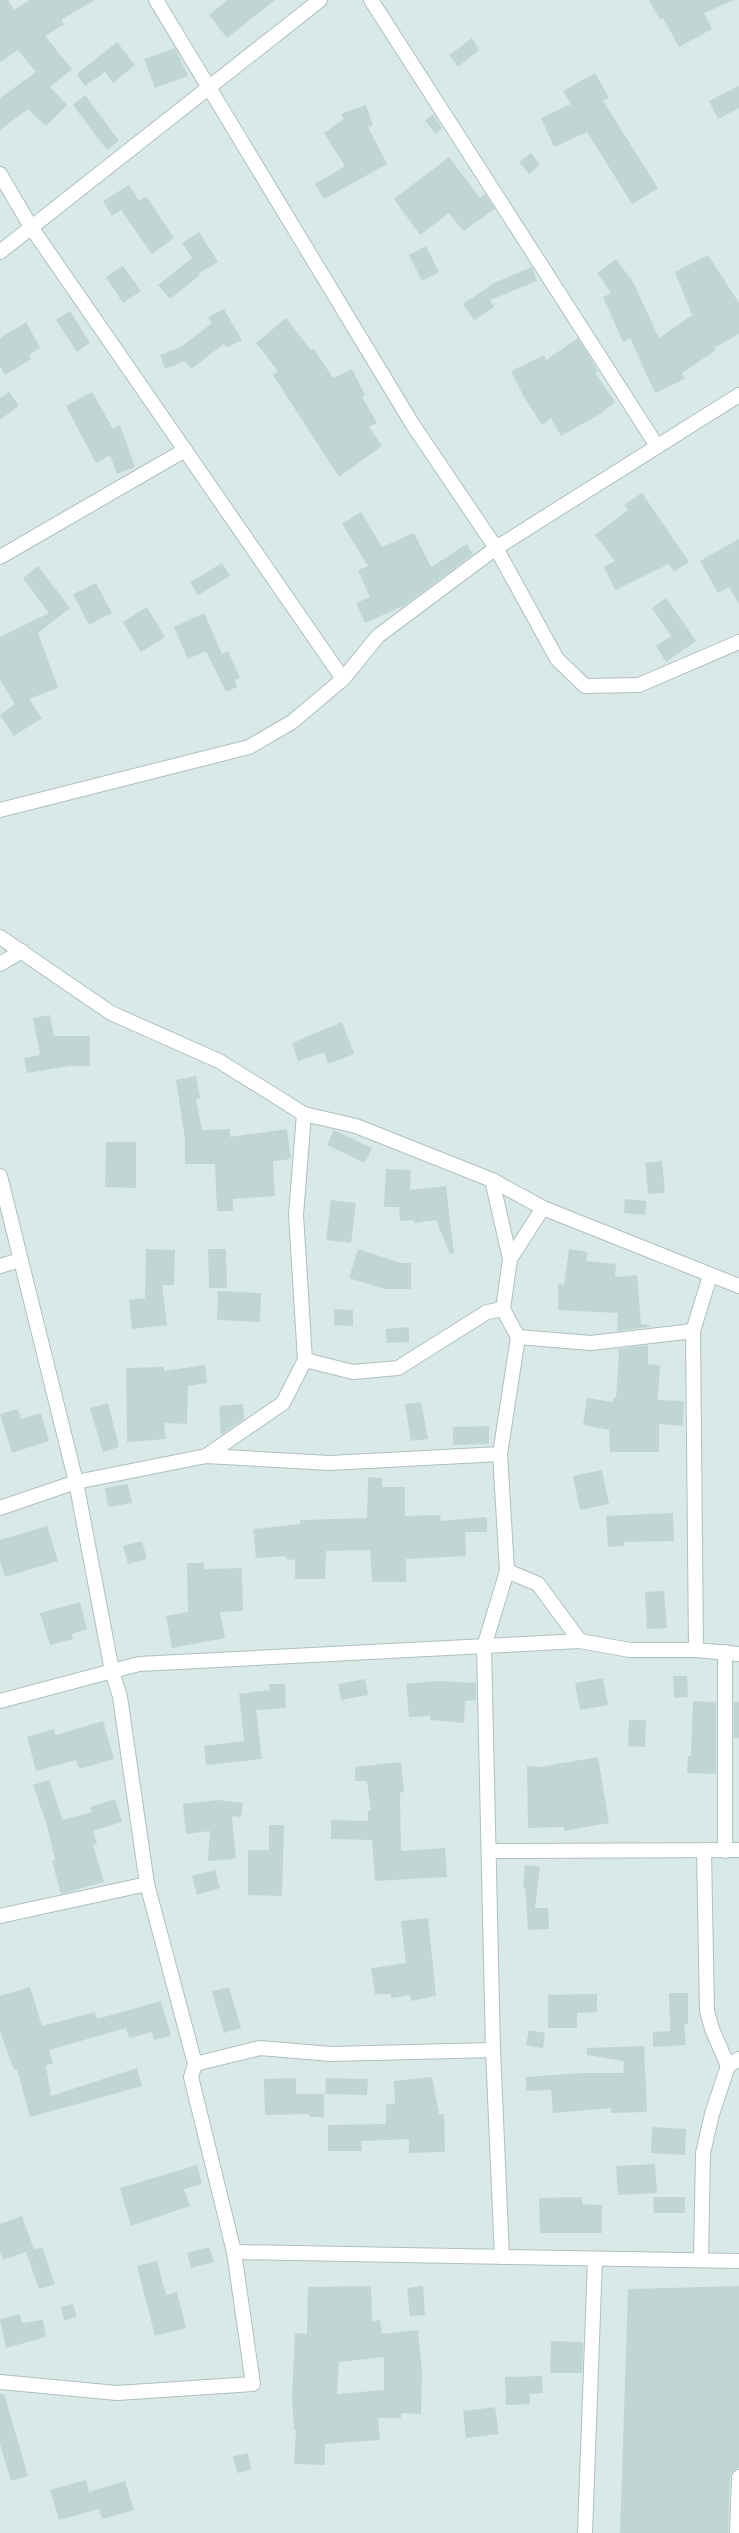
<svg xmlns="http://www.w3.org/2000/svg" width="739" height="2533" font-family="Poppins,sans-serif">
<rect width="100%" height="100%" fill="#ebf5f5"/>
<rect fill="#d9e9e8" x="0" y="0" width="739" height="2533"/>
<g fill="#c0d6d4" fill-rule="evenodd">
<path d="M0,0H8L14,10L30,0H95L61,20L64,24L45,36L72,69L50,87L67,105L46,126L28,109L0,130V98L36,72L18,50L0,62Z"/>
<path d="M227,0H275L227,38L209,15Z"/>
<path d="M649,0H734L704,13L712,29L679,47L663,18L660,20Z"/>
<path d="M472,38L479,50L458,67L449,55Z"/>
<path d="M117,42L135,65L113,83L105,72L85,86L77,74Z"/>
<path d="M175,48L188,76L155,88L144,59Z"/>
<path d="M595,73L609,98L603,101L658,188L632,204L587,132L554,147L541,118L571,104L563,91Z"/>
<path d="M739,86V108L718,119L709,101Z"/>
<path d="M85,95L119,141L107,150L73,105Z"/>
<path d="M366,105L373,125L368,127L387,164L324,199L315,184L345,166L324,133L344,119L341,114Z"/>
<path d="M433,114L442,128L436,134L425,121Z"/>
<path d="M531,153L540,165L529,174L519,162Z"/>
<path d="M449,157L480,198L485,194L495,209L463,231L449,213L420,235L394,199Z"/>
<path d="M129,185L139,201L146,196L174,238L152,254L121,210L112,216L103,201Z"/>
<path d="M199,232L218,262L199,273L200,275L170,299L158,285L192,258L182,243Z"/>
<path d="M426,246L439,272L422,281L409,255Z"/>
<path d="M708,255L739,303V334L714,348L716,350L682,373L685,379L655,393L630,338L623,342L603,297L611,293L597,273L616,259L633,282L659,338L692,315L675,272Z"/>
<path d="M123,266L141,291L123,303L106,277Z"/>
<path d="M532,267L537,281L490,300L494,307L474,320L463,304L496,282Z"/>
<path d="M224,309L242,340L226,348L224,344L191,369L185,361L165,369L160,355L181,347L212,323L208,317Z"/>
<path d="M70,311L90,343L77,352L56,320Z"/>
<path d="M286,318L311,350L314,349L333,378L352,369L365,395L362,397L377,423L369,427L382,446L339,477L273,375L278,371L256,343Z"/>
<path d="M26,322L40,348L29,355L31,359L5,375L0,366V338Z"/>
<path d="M578,338L598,371L595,373L615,402L600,414L561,436L551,418L542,425L524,397L511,371L544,355L546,360Z"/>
<path d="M9,392L19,406L0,420V398Z"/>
<path d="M92,392L113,429L120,425L135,467L117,474L110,455L96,463L66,406Z"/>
<path d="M642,493L689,562L674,572L669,564L615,590L604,567L615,561L595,535L628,510L624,505Z"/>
<path d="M361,512L382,547L414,533L431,567L467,544L473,554L405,605L365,623L356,603L370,597L358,570L368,566L342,524Z"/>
<path d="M739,539V604L729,587L718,593L700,561Z"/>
<path d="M222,563L230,576L198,595L190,582Z"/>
<path d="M38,566L70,608L38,633L58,688L29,699L42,718L14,736L0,715L15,704L0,680V637L49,613L23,578Z"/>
<path d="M96,583L112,613L89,625L73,594Z"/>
<path d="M666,598L696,641L666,662L656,646L671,636L652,608Z"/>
<path d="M147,607L165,637L141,652L123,622Z"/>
<path d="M204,613L222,654L228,651L240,678L235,680L237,687L226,692L206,651L188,659L174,627Z"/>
<path d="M50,1015L54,1036H90V1066H70L27,1073L24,1058L40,1055L33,1018Z"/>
<path d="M342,1022L354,1054L328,1064L324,1052L298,1061L292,1043Z"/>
<path d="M196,1076L200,1098L196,1099L202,1130L230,1129V1137L287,1129L291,1159L273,1161L275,1196L233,1199V1211H217L215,1164H185V1139L176,1080Z"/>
<path d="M334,1130L372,1148L365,1163L327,1145Z"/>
<path d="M106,1142H136V1188L105,1187Z"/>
<path d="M662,1161L665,1193L648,1194L645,1163Z"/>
<path d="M386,1169L411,1170L410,1190L446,1186L454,1253L450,1254L436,1220L414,1223V1220L400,1221L399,1207H384Z"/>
<path d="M625,1199L646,1201L645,1215L624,1213Z"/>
<path d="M331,1200L356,1203L351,1243L326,1240Z"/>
<path d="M146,1249L175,1250L174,1285H162L167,1325L132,1329L129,1300L145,1298Z"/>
<path d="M208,1249H226L227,1288H209Z"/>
<path d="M358,1249L401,1263H411V1289H385L349,1278Z"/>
<path d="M569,1249L588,1252L586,1261L616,1264L615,1277L637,1275L641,1324L649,1325V1327L617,1331L618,1313L558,1310V1284L564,1285Z"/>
<path d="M218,1291L261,1293L260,1322L217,1320Z"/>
<path d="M334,1309L353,1310V1326L334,1325Z"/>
<path d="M409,1327V1342L387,1343L386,1329Z"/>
<path d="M648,1345V1364L660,1365L658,1400L684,1401L683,1426L659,1424V1452H610L609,1430L583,1425L587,1398L613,1402V1398H616L619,1353L617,1349Z"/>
<path d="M205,1365L207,1383L188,1386L187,1424L164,1423L166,1439L127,1442L126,1368L164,1367V1371Z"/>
<path d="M421,1402L428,1439L411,1441L405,1404Z"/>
<path d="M108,1403L119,1447L103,1452L90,1408Z"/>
<path d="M243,1404L244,1419L221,1435L219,1406Z"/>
<path d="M18,1409L21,1419L41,1413L49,1441L12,1453L0,1414Z"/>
<path d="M489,1426V1444L453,1445V1427Z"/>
<path d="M602,1470L609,1504L580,1510L573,1476Z"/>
<path d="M368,1477L382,1478V1487H405V1516L440,1515L441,1521L487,1517V1532H465L466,1556L406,1559V1582H372L370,1550L326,1551L325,1579H295V1560L286,1559V1556L256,1558L253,1529L300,1524V1520L367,1518Z"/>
<path d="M128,1484L132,1503L108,1507L105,1488Z"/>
<path d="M673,1513L674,1541L624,1542V1546L608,1547L606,1516Z"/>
<path d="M47,1526L58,1561L5,1577L0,1561V1540Z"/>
<path d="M142,1541L147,1559L128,1564L123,1546Z"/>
<path d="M187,1563H204V1569L242,1568L243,1611L220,1612L225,1638L172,1648L166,1616L188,1612Z"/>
<path d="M664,1591L667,1628L647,1629L645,1592Z"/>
<path d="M80,1602L87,1629L72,1634L73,1639L50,1645L40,1613Z"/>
<path d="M673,1676H687L688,1697L674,1698Z"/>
<path d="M603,1678L608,1705L580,1710L575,1683Z"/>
<path d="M365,1679L368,1695L341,1700L338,1684Z"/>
<path d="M438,1681L476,1683V1700L465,1701L464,1723L430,1720V1716L409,1717L406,1684Z"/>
<path d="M269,1684H285L286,1708L256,1710L262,1759L206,1765L204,1746L244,1741L239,1694L270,1690Z"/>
<path d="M693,1701L716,1702V1774L687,1773L688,1756H691Z"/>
<rect x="734" y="1702" width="5" height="36"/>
<path d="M629,1720H646L645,1747L628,1746Z"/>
<path d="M103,1721L114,1759L79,1769L76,1760L36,1771L27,1737L54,1729L56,1735Z"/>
<path d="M598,1757L609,1823L564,1831V1827L528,1828L527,1766L540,1767Z"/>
<path d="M401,1762L404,1792L400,1793L401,1851L445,1848L447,1877L375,1881L372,1840L331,1839V1820L368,1821V1811H371L367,1781H355V1767Z"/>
<path d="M49,1780L63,1820L92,1812L90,1807L115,1799L122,1822L93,1831L97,1844L93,1845L104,1882L61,1894L52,1861L55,1860L47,1825L33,1785Z"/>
<path d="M218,1800L243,1803L241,1817L232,1816L236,1859L208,1861L210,1831L186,1834L183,1804Z"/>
<path d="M269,1825H284L282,1896L248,1895V1850H269Z"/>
<path d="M525,1865L540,1867L535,1908H548L549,1929L528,1930L525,1887H523Z"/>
<path d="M215,1870L220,1888L197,1895L192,1876Z"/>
<path d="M428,1918L436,1996L411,2001L410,1995L391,1998V1994H375L371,1968L406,1963L401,1921Z"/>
<path d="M30,1987L42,2026L95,2012L97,2019L161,2001L171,2036L154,2040L152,2032L129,2038L126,2028L49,2050L53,2063L46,2066L51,2096L137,2068L142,2086L30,2117L17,2069L14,2070L0,2031V1996Z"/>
<path d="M229,1987L241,2028L224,2033L212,1991Z"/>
<path d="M669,1993H688V2024H684L686,2045L653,2047V2032L670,2031Z"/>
<path d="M597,1994V2012L577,2013V2028H548V1995Z"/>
<path d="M529,2030L545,2033L543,2048L526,2045Z"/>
<path d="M644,2046L647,2112L611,2113V2108L553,2113L551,2090L526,2091V2077L583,2073H623L624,2061L587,2055V2048Z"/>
<path d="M432,2077L439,2114H444L445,2152L409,2153V2139L361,2141L362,2151H328V2125L386,2124V2104H395L394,2081Z"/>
<path d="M296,2078V2094H324V2117H309V2114L265,2115L264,2079Z"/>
<path d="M326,2078L368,2079L367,2095L325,2094Z"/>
<path d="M652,2127L686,2129L685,2155L651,2153Z"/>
<path d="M655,2164L657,2193L618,2195L616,2166Z"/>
<path d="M197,2165L202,2184L184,2189L190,2206L131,2226L120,2188Z"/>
<path d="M582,2197V2204L602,2205V2233H540L539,2198Z"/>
<path d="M653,2197H685V2213H654Z"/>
<path d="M22,2216L34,2249L3,2260L0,2252V2224Z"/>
<path d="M42,2247L55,2284L39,2289L26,2252Z"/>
<path d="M209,2247L214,2262L191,2268L187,2253Z"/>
<path d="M157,2261L166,2295L177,2292L186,2328L155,2336L137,2266Z"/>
<path d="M371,2286L372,2321L380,2320L382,2334L418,2330L422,2372L421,2414L401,2413V2418H378L380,2440L325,2444V2465L294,2464L296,2430H294L292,2394L295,2333L307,2334L308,2287ZM384,2357V2390L337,2394L339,2362Z"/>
<path d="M423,2286L425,2315L410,2316L407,2288Z"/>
<path d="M739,2286V2468L732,2472L730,2477L728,2533H620L628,2289Z"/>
<path d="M73,2304L77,2317L64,2321L61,2307Z"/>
<path d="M20,2314L22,2323L43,2320L46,2337L6,2348L0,2319Z"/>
<path d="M551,2341L583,2342L582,2373H550Z"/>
<path d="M542,2376L543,2393L530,2394V2404L506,2405L505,2377Z"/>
<path d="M0,2394H4L28,2476L11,2481L0,2444Z"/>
<path d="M495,2407L499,2434L466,2438L463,2411Z"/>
<path d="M248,2453L251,2470L237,2473L233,2456Z"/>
<path d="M86,2480L89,2492L125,2481L134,2510L102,2519L99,2509L59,2520L50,2490Z"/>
</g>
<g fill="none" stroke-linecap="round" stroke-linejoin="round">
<defs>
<g id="street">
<path d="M156,0L413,425L496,548L557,659L585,686L639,685L739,642"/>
<path d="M371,0L657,446"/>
<path d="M0,174L31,227L343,679"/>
<path d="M0,252L320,0"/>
<path d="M0,557L185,450"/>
<path d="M0,810L249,747L292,722L343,679L378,636L496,548L739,395"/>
<path d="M0,937L111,1013L219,1061L304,1114L356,1126L492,1180L543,1208L739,1286"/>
<path d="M0,964L22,951"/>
<path d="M304,1114L296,1215L305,1360L353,1372L398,1368L487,1312L503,1309"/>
<path d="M0,1176L76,1482L112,1671L120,1697L147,1884L195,2064L191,2077L234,2252L253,2384L117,2393L0,2382"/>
<path d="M492,1180L510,1259"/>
<path d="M0,1266L20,1260"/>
<path d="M518,1337L591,1343L693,1331"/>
<path d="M206,1456L283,1403L305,1360"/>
<path d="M0,1508L76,1482L206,1456L330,1463L500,1454"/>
<path d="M507,1571L538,1584L580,1641"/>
<path d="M696,1650L693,1331L710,1276"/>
<path d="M725,1652V1851"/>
<path d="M0,1701L139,1664L580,1641L630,1650H696L739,1654"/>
<path d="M489,1851L739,1850"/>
<path d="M704,1851L707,2011L712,2029L728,2066"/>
<path d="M0,1916L147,1884"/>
<path d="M195,2064L260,2048L331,2054L493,2050"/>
<path d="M234,2252L739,2261"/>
<path d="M502,2257L493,2050L484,1647L507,1571L500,1454L518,1337L503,1309L510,1259L543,1208"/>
<path d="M701,2260L703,2153L712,2114L728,2066L739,2059"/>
<path d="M585,2533L595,2259"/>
<path d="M737,2533L739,2477"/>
</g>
</defs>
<use href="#street" stroke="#adc0bf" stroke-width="16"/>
<use href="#street" stroke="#fff" stroke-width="14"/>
</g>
</svg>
